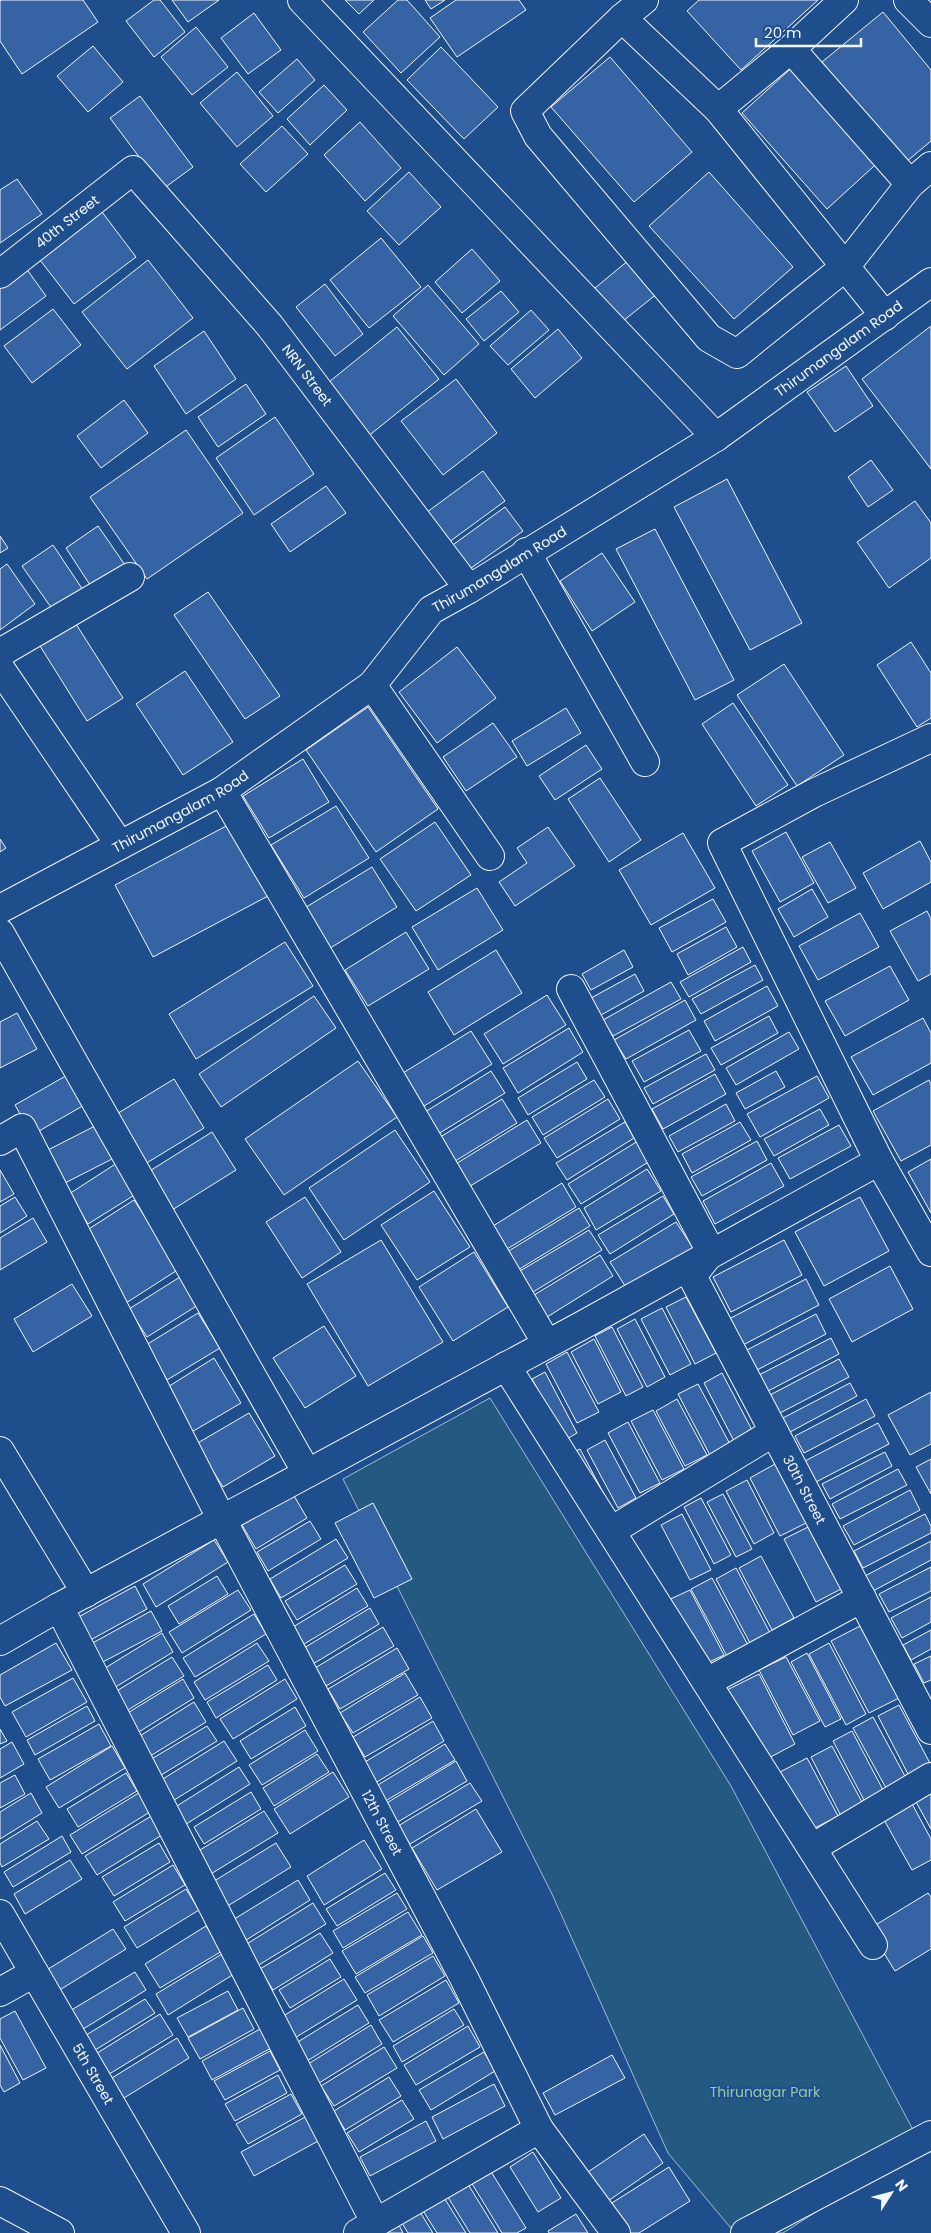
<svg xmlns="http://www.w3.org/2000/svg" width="931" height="2233" font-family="Poppins,sans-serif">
<rect width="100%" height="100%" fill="#1f4e8c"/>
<path fill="#245a82" stroke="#a8bbd7" d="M490,1398L731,1786L921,2145L783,2233H735L668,2153L552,1894L343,1479Z"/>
<g fill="#3563a3" stroke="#f2f6ff">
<path d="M2,0H83L98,22L22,74L0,41V1Z"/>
<path d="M154,0H160L185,32L154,57L126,21Z"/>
<path d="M172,0H219L188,22Z"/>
<path d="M345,0H374L359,14Z"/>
<path d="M398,0H407L440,37L401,73L363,32Z"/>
<path d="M425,0H445L431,9Z"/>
<path d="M456,0H519L526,10L457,57L430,18Z"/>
<path d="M699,0H818L741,70L687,11Z"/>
<path d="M883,12L931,70V141L906,162L822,62Z"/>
<path d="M254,13L281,50L248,74L221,38Z"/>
<path d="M196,27L228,67L192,95L161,57Z"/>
<path d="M93,46L123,82L88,112L57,76Z"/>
<path d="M441,47L498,107L464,139L407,80Z"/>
<path d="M610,57L692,152L634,202L551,107Z"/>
<path d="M297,59L315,80L278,113L259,92Z"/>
<path d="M799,61L885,156L827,209L742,113Z"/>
<path d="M237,72L273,116L237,147L200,103Z"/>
<path d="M324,85L347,110L310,145L287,119Z"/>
<path d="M140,96L193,167L163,189L110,118Z"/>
<path d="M360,122L401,168L365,201L324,155Z"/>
<path d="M282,126L308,154L266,192L240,164Z"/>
<path d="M409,172L441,207L399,245L367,211Z"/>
<path d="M709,172L793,267L734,319L649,226Z"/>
<path d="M17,179L42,214L0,243V190Z"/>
<path d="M102,212L136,257L74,304L40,260Z"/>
<path d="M381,238L421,287L369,328L330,280Z"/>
<path d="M472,249L500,281L462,313L435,282Z"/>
<path d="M635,255L663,289L623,321L595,288Z"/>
<path d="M148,260L193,318L127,369L82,312Z"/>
<path d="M23,264L46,296L0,330V281Z"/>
<path d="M325,284L363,334L335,356L296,307Z"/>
<path d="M428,285L479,344L444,375L393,316Z"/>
<path d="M501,291L519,312L484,341L466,319Z"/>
<path d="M53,309L81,345L32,383L4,346Z"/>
<path d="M531,310L549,330L508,365L490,346Z"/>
<path d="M931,326V469L862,379Z"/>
<path d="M397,327L439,379L366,438L324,386Z"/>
<path d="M558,329L582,358L535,398L511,369Z"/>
<path d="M204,331L236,379L186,414L154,366Z"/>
<path d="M846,366L873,406L835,432L807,392Z"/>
<path d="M456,379L497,433L443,475L401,421Z"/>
<path d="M246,384L266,414L218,447L198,417Z"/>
<path d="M124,400L148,433L101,468L77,436Z"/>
<path d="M275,417L314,474L254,515L216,458Z"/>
<path d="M186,430L243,513L147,579L90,497Z"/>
<path d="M871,460L893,490L868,507L848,477Z"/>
<path d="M483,471L505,501L445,545L423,515Z"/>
<path d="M727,479L802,623L750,650L674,507Z"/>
<path d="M326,486L346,513L290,552L271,524Z"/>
<path d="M915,501L931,523V558L889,588L857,542Z"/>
<path d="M505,507L523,531L467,571L450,547Z"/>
<path d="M98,526L125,565L92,588L66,548Z"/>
<path d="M655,529L734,680L695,700L616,549Z"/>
<path d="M0,536L8,548L0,553Z"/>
<path d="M53,545L85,593L55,613L22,566Z"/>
<path d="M602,553L635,602L592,631L560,581Z"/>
<path d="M7,564L35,604L0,630V569Z"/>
<path d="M208,592L280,696L245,719L174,615Z"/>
<path d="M76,624L123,698L87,721L40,646Z"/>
<path d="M911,642L931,673V718L917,727L877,665Z"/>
<path d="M457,647L496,698L437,743L399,692Z"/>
<path d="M784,664L844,755L797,786L737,695Z"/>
<path d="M185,671L233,742L183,775L136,704Z"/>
<path d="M733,703L788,785L756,806L702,724Z"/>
<path d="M368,707L438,809L376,852L306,750Z"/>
<path d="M566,708L581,733L527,766L512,741Z"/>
<path d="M493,723L517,757L466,791L443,757Z"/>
<path d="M586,745L602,769L555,800L539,776Z"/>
<path d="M303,759L329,802L269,838L243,796Z"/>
<path d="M600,778L641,840L609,862L568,799Z"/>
<path d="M336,806L369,858L304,898L271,845Z"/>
<path d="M435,822L471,875L416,911L380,859Z"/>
<path d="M230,824L268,896L153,957L115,885Z"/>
<path d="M548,827L575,866L515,906L499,882L527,863L517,848Z"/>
<path d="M786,832L814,883L780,902L752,851Z"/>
<path d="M683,833L715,888L651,925L619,870Z"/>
<path d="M0,839L6,848L0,852Z"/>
<path d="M920,841L931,862V882L883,909L863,873Z"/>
<path d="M830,842L856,888L828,903L802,857Z"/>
<path d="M372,867L397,907L327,950L303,909Z"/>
<path d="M477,888L503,930L438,970L412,927Z"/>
<path d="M812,889L828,917L794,937L778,909Z"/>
<path d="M713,899L726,922L672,952L659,928Z"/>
<path d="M927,911L931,919V974L918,981L890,931Z"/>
<path d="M860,913L879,947L818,980L799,946Z"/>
<path d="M726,927L737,947L688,975L677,954Z"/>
<path d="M406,932L429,969L368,1006L345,970Z"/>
<path d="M285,942L313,986L196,1059L169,1014Z"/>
<path d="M743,947L751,962L689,997L680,982Z"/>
<path d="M496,950L522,993L454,1035L428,992Z"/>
<path d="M624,950L633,967L591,990L582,974Z"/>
<path d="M755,965L763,980L701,1014L692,999Z"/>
<path d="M890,966L909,1000L845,1036L825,1001Z"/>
<path d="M635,974L644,991L601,1015L591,998Z"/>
<path d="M671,982L681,999L613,1036L603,1020Z"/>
<path d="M767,986L778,1006L715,1041L704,1021Z"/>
<path d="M547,995L566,1025L503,1064L484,1034Z"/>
<path d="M314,996L336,1028L221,1107L199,1074Z"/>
<path d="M685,1000L696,1020L626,1059L614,1040Z"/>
<path d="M17,1013L37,1049L0,1068V1022Z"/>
<path d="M769,1016L778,1033L721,1065L711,1048Z"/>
<path d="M923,1018L931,1033V1063L873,1095L851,1057Z"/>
<path d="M569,1028L583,1052L518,1093L503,1068Z"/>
<path d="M689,1030L701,1051L644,1082L632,1061Z"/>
<path d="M471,1031L492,1064L424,1106L403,1073Z"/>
<path d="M789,1032L799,1049L736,1085L726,1068Z"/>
<path d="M706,1054L715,1070L653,1104L644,1088Z"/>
<path d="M358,1061L397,1117L284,1195L245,1139Z"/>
<path d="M577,1062L587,1079L528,1115L518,1098Z"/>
<path d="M491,1071L505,1093L438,1134L425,1112Z"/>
<path d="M776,1071L785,1087L745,1109L736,1093Z"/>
<path d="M69,1074L86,1104L32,1135L15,1105Z"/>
<path d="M715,1074L726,1094L663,1129L652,1109Z"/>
<path d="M817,1076L829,1098L760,1137L747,1114Z"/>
<path d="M174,1079L204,1128L145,1164L115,1115Z"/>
<path d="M594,1080L605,1097L543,1135L532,1117Z"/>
<path d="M929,1080L931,1084V1145L901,1161L873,1111Z"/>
<path d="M502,1099L517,1123L452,1163L437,1139Z"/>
<path d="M608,1099L620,1119L557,1158L544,1138Z"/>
<path d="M726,1104L735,1121L678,1152L669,1136Z"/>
<path d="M820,1109L829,1125L774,1156L764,1139Z"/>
<path d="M527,1120L541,1143L467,1188L454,1165Z"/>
<path d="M625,1122L634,1138L567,1180L556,1163Z"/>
<path d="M740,1122L751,1140L692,1173L682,1154Z"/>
<path d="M839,1125L851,1146L790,1179L778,1158Z"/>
<path d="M95,1126L112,1159L61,1185L44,1152Z"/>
<path d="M395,1130L430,1182L344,1240L309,1188Z"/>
<path d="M212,1132L236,1170L172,1210L148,1172Z"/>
<path d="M638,1141L650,1161L581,1204L568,1184Z"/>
<path d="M757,1141L767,1160L702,1196L691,1177Z"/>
<path d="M931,1159V1213L908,1172Z"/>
<path d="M117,1163L136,1194L88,1224L69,1194Z"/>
<path d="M771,1163L784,1186L715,1224L703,1201Z"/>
<path d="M647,1169L661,1191L596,1230L584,1208Z"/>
<path d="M0,1170L14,1194L0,1202Z"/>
<path d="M562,1183L576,1207L507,1249L493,1226Z"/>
<path d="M434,1191L470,1247L417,1280L381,1225Z"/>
<path d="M663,1196L674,1214L610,1254L598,1235Z"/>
<path d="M15,1197L27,1216L0,1233V1206Z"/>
<path d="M305,1197L341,1252L302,1278L266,1222Z"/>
<path d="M860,1197L889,1251L824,1286L795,1232Z"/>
<path d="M134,1200L179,1269L126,1303L81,1234Z"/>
<path d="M579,1208L590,1226L513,1273L502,1255Z"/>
<path d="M33,1218L47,1242L0,1270V1238Z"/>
<path d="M676,1222L693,1248L627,1289L610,1262Z"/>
<path d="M589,1230L602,1250L533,1292L520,1271Z"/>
<path d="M381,1240L443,1342L368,1386L307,1284Z"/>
<path d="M784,1240L802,1275L731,1312L713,1277Z"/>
<path d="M474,1252L508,1307L453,1341L419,1287Z"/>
<path d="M600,1255L613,1276L547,1317L534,1295Z"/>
<path d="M890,1266L913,1309L852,1342L829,1299Z"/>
<path d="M180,1277L198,1305L147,1337L129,1309Z"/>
<path d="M806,1279L819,1305L743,1345L729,1319Z"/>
<path d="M72,1284L92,1316L33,1352L14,1319Z"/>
<path d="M686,1297L716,1353L695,1364L666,1307Z"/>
<path d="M662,1308L691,1364L670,1375L641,1319Z"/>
<path d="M198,1313L220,1348L167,1380L146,1345Z"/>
<path d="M816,1314L826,1334L757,1370L747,1350Z"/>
<path d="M635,1319L665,1377L647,1387L617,1329Z"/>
<path d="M324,1326L356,1376L305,1408L273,1358Z"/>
<path d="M612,1327L643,1387L626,1396L595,1336Z"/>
<path d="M831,1338L839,1354L768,1391L759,1375Z"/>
<path d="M594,1339L621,1392L598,1404L571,1352Z"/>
<path d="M567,1352L599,1412L577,1423L546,1364Z"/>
<path d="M214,1358L241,1403L190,1433L163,1390Z"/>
<path d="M839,1359L849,1377L780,1413L770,1395Z"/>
<path d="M545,1372L577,1433L565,1440L532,1379Z"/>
<path d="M722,1373L753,1432L734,1441L704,1383Z"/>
<path d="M850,1383L857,1396L790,1432L783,1418Z"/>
<path d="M698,1384L732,1448L712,1459L678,1394Z"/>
<path d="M931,1392V1444L910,1455L888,1415Z"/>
<path d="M677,1399L707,1455L685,1466L656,1411Z"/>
<path d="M866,1399L875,1416L804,1453L795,1436Z"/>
<path d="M653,1410L684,1469L662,1480L631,1421Z"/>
<path d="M249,1413L275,1456L223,1487L196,1444Z"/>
<path d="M628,1422L660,1483L640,1493L608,1433Z"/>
<path d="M878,1423L889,1444L816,1482L805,1461Z"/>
<path d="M605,1440L636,1498L618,1508L587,1450Z"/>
<path d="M580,1449L612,1509L572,1453Z"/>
<path d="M885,1452L892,1466L830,1499L822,1484Z"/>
<path d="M931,1459V1494L916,1467Z"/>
<path d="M775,1464L806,1523L780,1536L750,1478Z"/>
<path d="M898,1469L907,1485L840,1519L832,1504Z"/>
<path d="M747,1480L774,1533L754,1544L726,1491Z"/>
<path d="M910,1490L920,1510L854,1545L843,1526Z"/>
<path d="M293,1494L307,1518L256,1549L242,1525Z"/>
<path d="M723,1494L752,1549L736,1557L707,1502Z"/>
<path d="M701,1498L731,1555L714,1564L684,1507Z"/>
<path d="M373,1503L412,1579L374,1598L335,1523Z"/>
<path d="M682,1514L711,1570L690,1580L661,1525Z"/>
<path d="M925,1514L931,1526V1533L863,1568L854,1551Z"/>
<path d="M310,1521L321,1539L268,1571L257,1552Z"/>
<path d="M808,1527L841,1589L816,1602L784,1539Z"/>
<path d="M336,1539L348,1558L281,1598L270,1579Z"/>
<path d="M214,1540L228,1562L156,1607L143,1584Z"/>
<path d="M931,1541V1560L873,1591L865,1576Z"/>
<path d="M761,1556L794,1618L772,1630L739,1568Z"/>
<path d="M345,1565L357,1584L297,1620L285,1601Z"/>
<path d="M931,1567V1591L889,1612L879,1594Z"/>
<path d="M736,1568L770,1633L750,1643L716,1579Z"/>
<path d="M217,1576L228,1594L179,1624L168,1606Z"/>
<path d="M712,1578L749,1647L728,1658L691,1589Z"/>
<path d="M135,1586L147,1609L85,1643L73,1620Z"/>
<path d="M357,1588L368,1606L304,1644L293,1627Z"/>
<path d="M238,1590L251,1610L182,1653L169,1632Z"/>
<path d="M690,1590L724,1655L705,1664L664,1602Z"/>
<path d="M931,1597V1622L902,1638L891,1618Z"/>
<path d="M370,1608L379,1624L313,1664L304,1648Z"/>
<path d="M151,1611L162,1631L97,1665L87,1646Z"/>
<path d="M254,1614L266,1634L195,1677L183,1658Z"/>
<path d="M860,1626L899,1698L869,1713L831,1641Z"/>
<path d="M383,1627L394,1646L326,1686L315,1668Z"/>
<path d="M931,1630V1649L911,1660L903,1645Z"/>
<path d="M162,1633L173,1652L109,1691L97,1673Z"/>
<path d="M56,1643L72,1670L5,1706L0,1697V1675Z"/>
<path d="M257,1643L269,1661L205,1700L194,1682Z"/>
<path d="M829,1643L866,1714L846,1725L809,1654Z"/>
<path d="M397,1648L409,1669L340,1709L328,1689Z"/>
<path d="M807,1653L841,1719L825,1727L791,1662Z"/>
<path d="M931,1656V1680L924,1683L914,1664Z"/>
<path d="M172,1657L184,1676L126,1711L115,1692Z"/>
<path d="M786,1657L820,1721L793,1735L759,1670Z"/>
<path d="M268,1665L277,1680L216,1718L207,1702Z"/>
<path d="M405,1673L418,1695L353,1733L340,1713Z"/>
<path d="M759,1674L795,1744L763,1761L725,1691Z"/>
<path d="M73,1678L87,1702L26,1737L12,1712Z"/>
<path d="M183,1679L194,1698L137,1733L126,1714Z"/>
<path d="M285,1679L297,1699L233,1739L220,1719Z"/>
<path d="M420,1697L432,1718L365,1757L353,1737Z"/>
<path d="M194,1702L206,1722L147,1758L135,1739Z"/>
<path d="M899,1705L931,1765L912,1782L878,1716Z"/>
<path d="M87,1706L95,1721L35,1755L27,1740Z"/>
<path d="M295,1707L306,1726L251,1759L240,1741Z"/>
<path d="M873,1717L906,1778L886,1788L853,1728Z"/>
<path d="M433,1721L444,1741L372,1785L360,1765Z"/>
<path d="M99,1724L111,1746L50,1780L38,1759Z"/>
<path d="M207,1726L217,1741L158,1777L148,1761Z"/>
<path d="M0,1729L7,1741L0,1744Z"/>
<path d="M305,1730L318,1751L262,1785L249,1765Z"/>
<path d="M852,1731L883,1790L864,1800L833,1741Z"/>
<path d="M224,1741L237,1761L171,1802L158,1782Z"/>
<path d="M12,1742L24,1764L0,1778V1749Z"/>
<path d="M445,1744L455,1760L382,1803L373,1788Z"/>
<path d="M112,1746L125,1768L59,1808L46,1787Z"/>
<path d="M832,1746L863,1804L841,1816L811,1757Z"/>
<path d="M317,1754L329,1772L274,1806L263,1788Z"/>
<path d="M807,1758L838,1816L809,1831L778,1773Z"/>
<path d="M456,1761L467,1781L396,1823L385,1804Z"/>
<path d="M239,1767L250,1784L183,1826L172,1809Z"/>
<path d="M333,1772L349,1797L290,1834L274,1809Z"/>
<path d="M126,1773L137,1791L78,1827L67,1809Z"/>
<path d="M15,1775L25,1794L0,1808V1783Z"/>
<path d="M470,1783L482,1801L410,1844L398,1826Z"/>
<path d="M142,1791L153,1810L82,1854L70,1835Z"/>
<path d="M931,1791V1829L915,1800Z"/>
<path d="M251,1792L261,1809L204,1844L194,1827Z"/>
<path d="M31,1793L42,1813L0,1839V1812Z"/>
<path d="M911,1802L931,1839V1860L912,1870L883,1818Z"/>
<path d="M476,1809L502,1852L437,1890L412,1848Z"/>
<path d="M264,1811L278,1833L209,1875L195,1853Z"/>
<path d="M158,1812L170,1830L97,1875L85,1856Z"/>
<path d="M37,1821L49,1839L2,1867L0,1863V1844Z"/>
<path d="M62,1836L71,1852L13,1887L4,1872Z"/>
<path d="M364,1840L382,1869L324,1905L307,1876Z"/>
<path d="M159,1843L170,1862L114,1896L102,1877Z"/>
<path d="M276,1843L291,1867L226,1907L211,1883Z"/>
<path d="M70,1860L82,1879L25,1914L14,1894Z"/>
<path d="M173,1865L185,1885L125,1921L113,1902Z"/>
<path d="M385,1873L396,1890L337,1926L326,1909Z"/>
<path d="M298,1880L310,1900L243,1942L231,1921Z"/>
<path d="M186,1889L199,1910L137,1948L124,1927Z"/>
<path d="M397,1893L407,1909L343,1948L333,1931Z"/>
<path d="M928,1893L931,1897V1949L895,1971L869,1929Z"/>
<path d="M313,1903L326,1924L257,1966L245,1945Z"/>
<path d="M408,1912L422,1935L356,1974L342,1951Z"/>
<path d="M206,1926L222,1951L160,1988L145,1964Z"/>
<path d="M113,1929L126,1949L58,1991L45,1971Z"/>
<path d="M320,1933L333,1953L273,1990L260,1969Z"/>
<path d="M423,1936L433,1953L365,1993L355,1977Z"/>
<path d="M222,1954L234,1974L168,2015L156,1994Z"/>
<path d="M433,1956L445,1976L379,2016L367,1995Z"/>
<path d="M330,1959L341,1977L290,2008L279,1990Z"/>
<path d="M135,1972L146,1990L80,2031L68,2012Z"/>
<path d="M344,1979L357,2000L293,2039L280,2018Z"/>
<path d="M446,1980L459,2003L393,2042L379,2020Z"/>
<path d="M228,1991L238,2010L188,2037L177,2018Z"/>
<path d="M145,1999L155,2013L92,2052L83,2037Z"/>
<path d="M358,2005L369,2023L307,2061L296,2043Z"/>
<path d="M243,2008L254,2029L200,2059L188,2038Z"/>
<path d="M454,2009L464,2025L402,2062L393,2046Z"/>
<path d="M15,2011L46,2068L23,2080L0,2038V2019Z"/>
<path d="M160,2014L173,2035L106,2076L94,2055Z"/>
<path d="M371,2025L382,2044L319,2083L308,2064Z"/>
<path d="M468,2026L480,2047L416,2085L404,2065Z"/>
<path d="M262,2028L273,2047L212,2080L202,2061Z"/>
<path d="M177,2038L189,2058L119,2101L107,2081Z"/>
<path d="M0,2045L20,2083L4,2092L0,2085Z"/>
<path d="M384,2047L397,2068L334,2106L321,2086Z"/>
<path d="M270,2051L280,2070L225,2100L214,2081Z"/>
<path d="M484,2052L495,2071L431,2110L419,2090Z"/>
<path d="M612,2055L625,2078L555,2115L543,2093Z"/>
<path d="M278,2075L287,2093L235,2121L225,2104Z"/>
<path d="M389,2077L401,2096L345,2130L334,2111Z"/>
<path d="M494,2084L505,2106L443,2139L432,2117Z"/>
<path d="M291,2094L302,2114L248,2144L236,2124Z"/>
<path d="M402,2100L414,2119L359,2152L347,2133Z"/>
<path d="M307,2116L320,2140L254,2176L241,2152Z"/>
<path d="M426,2121L436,2141L370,2176L360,2157Z"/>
<path d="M644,2134L663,2163L605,2203L585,2174Z"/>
<path d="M533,2152L561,2198L538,2212L510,2167Z"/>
<path d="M669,2167L690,2201L639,2233H624L607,2206Z"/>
<path d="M490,2170L526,2228L517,2233H502L471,2182Z"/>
<path d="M466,2181L498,2233H470L446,2194Z"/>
<path d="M443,2196L466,2233H437L422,2209Z"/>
<path d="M420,2212L433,2233H408L402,2223Z"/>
<path d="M576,2214L588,2233H549L548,2231Z"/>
<path d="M399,2225L403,2233H385Z"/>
</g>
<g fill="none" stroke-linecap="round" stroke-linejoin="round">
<defs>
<g id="minor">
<path d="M302,0L716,437"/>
<path d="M644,0L622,18L525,111L538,136L709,338L737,354L845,267L910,184"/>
<path d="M908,0L931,23"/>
<path d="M622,18L718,109L885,316"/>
<path d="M791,49L844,0"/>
<path d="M718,109L791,49L910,184L931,166"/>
<path id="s1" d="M0,274L133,170L270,326L469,589"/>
<path d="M526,552L645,762"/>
<path d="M0,653L130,577"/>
<path d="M0,668L120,845"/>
<path d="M372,685L490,856"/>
<path d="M931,738L814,793L722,843L879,1161L931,1252"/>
<path d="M222,791L547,1344"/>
<path id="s2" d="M0,909L222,791L372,685L431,610L469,589L716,437L931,282"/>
<path d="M0,933L307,1473"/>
<path id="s3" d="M571,989L711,1252L692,1276L931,1730"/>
<path id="s4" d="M0,1141L22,1128L221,1518L464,1978L539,2129L616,2233"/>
<path d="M506,1366L873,1945"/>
<path d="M0,1451L86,1593"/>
<path d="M611,1531L774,1432"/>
<path d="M59,1607L375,2222"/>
<path d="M0,1641L59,1607L581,1326L879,1161"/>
<path d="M707,1682L862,1598"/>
<path d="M812,1848L931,1777"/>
<path id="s5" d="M0,1914L186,2233"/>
<path d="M0,1992L34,1973"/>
<path d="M0,2201L60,2233"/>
<path d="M358,2233L539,2129"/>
<path d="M745,2233L931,2135"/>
</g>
</defs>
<use href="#minor" stroke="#f2f6ff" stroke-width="30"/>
<use href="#minor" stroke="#1f4e8c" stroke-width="28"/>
</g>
<g text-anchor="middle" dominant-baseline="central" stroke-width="4" stroke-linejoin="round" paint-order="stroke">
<g font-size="14" fill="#f2f6ff" stroke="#1f4e8c">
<text stroke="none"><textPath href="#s1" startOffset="85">40th Street</textPath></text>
<text stroke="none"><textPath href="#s2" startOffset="1015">Thirumangalam Road</textPath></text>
<text stroke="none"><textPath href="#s1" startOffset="438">NRN Street</textPath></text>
<text stroke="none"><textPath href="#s2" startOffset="610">Thirumangalam Road</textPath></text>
<text stroke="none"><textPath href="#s2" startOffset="205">Thirumangalam Road</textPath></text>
<text stroke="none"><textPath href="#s3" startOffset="570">30th Street</textPath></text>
<text stroke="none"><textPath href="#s4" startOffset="808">12th Street</textPath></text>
<text stroke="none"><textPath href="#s5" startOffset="185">5th Street</textPath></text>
</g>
<g font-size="14" fill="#97c8a6" stroke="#1f4e8c">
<text x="765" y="2092">Thirunagar Park</text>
</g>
</g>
<g transform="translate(891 2193) rotate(54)" stroke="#1f4e8c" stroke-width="4" paint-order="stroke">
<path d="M0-4L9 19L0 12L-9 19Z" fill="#f2f6ff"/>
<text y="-8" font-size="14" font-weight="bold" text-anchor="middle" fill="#f2f6ff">N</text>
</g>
<path d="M756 38v8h105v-8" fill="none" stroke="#f2f6ff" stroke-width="2.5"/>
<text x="764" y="38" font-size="15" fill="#f2f6ff" stroke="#1f4e8c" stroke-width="4" paint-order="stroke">20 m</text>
</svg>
